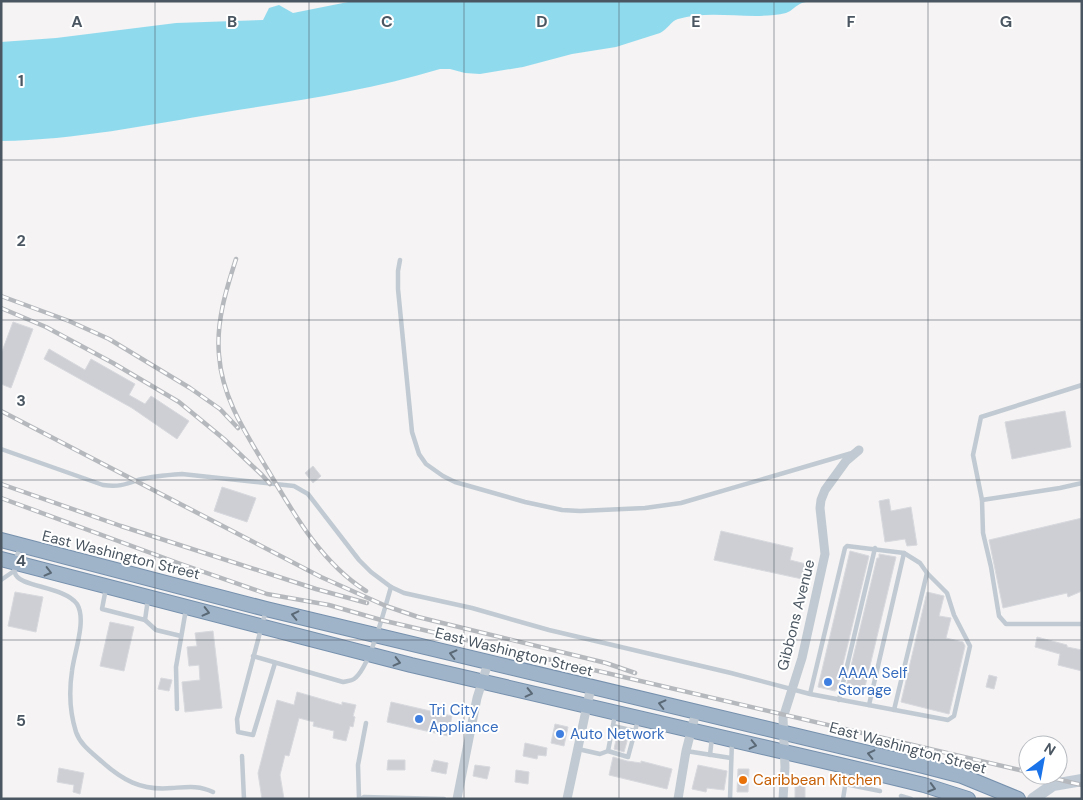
<svg xmlns="http://www.w3.org/2000/svg" width="1083" height="800" font-family="'DM Sans',sans-serif">
<rect width="100%" height="100%" fill="#f5f3f3"/>
<path fill="#90daee" d="M353,1H821C815,2 807,1 802,3C796,5 792,11 786,13C751,21 712,9 678,19C671,21 667,30 660,33L616,47L572,54L523,67L480,74L465,73L450,69H440C368,91 294,101 220,113C148,125 75,140 1,141V42L56,38L176,23L263,20L269,8L279,5L293,13Z"/>
<g fill="#cdcfd5" stroke="#d7d9de">
<path d="M13,322L33,329L11,388L1,384V354Z"/>
<path d="M49,349L85,370L91,359L135,384L129,395L145,404L151,396L189,421L177,439L132,408L44,359Z"/>
<path d="M1065,411L1071,447L1012,459L1005,422Z"/>
<path d="M313,466L321,476L313,483L305,473Z"/>
<path d="M222,487L256,498L247,522L214,511Z"/>
<path d="M889,499L891,511L911,507L917,545L907,546L905,539L885,542L879,501Z"/>
<path d="M1082,518V591L1068,597L1067,593L1003,608L989,540Z"/>
<path d="M721,531L793,548L790,560L806,564L802,579L714,560Z"/>
<path d="M850,551L869,556L837,689H836L835,691L818,687Z"/>
<path d="M879,554L896,557L863,695L845,691L877,558H879Z"/>
<path d="M15,592L43,597L36,632L8,626Z"/>
<path d="M927,592L944,596L939,616L951,618L946,638L963,642L965,646L949,714L901,702Z"/>
<path d="M110,622L134,627L124,671L100,666Z"/>
<path d="M213,631L222,708L185,712L182,682L200,680L199,665L189,666L187,647L197,646L195,633Z"/>
<path d="M1037,637L1067,645V647L1082,650V671L1058,665L1060,654L1035,647Z"/>
<path d="M989,675L997,677L994,689L986,687Z"/>
<path d="M161,678L172,680L169,691L158,689Z"/>
<path d="M297,692L342,705V702L356,705L353,716L355,717L353,727L350,726L346,741L333,738L334,731L313,726L314,722L299,718L289,756L285,755L280,775L284,799H262L258,773L277,700L294,705Z"/>
<path d="M391,702L452,716L448,736L387,722Z"/>
<path d="M555,724L568,727L564,746L551,743Z"/>
<path d="M618,731L629,734L624,752L614,749Z"/>
<path d="M525,743L547,748L546,756L538,755L537,759L523,756Z"/>
<path d="M613,757L627,761L641,763V761L672,769L667,789L609,775Z"/>
<path d="M388,760H405V770H387Z"/>
<path d="M434,760L448,763L446,774L431,771Z"/>
<path d="M475,765L490,767L487,779L473,776Z"/>
<path d="M698,765L727,771L724,790L707,788L706,792L692,789Z"/>
<path d="M59,768L84,773L80,794L73,792L74,785L57,782Z"/>
<path d="M738,769H749L748,792H737Z"/>
<path d="M516,770L529,772L528,784L515,782Z"/>
<rect x="795" y="784" width="10" height="15"/>
</g>
<g fill="none" stroke-linecap="round" stroke-linejoin="round">
<defs>
<g id="trunk">
<path d="M1,540L266,609L923,766L962,776L1018,799"/>
<path d="M1,559L411,665L849,767L924,785L968,799"/>
</g>
</defs>
<use href="#trunk" stroke="#7690ad" stroke-width="16"/>
<g stroke="#c1cad2" stroke-width="4.5">
<path d="M400,260L398,271V289L412,432L419,454L426,464L443,476L455,482L525,502L562,510L580,511L645,508L681,503L852,453"/>
<path d="M1082,385L981,417L973,455L982,500L983,533L991,567L999,616L1006,624H1082"/>
<path d="M1,449L103,485C118,487 124,485 138,480C152,476 167,475 182,474L294,486L308,494L359,560L371,572L391,587L404,593L472,608L549,630L731,673L810,694L948,720L954,716L970,646L954,615L947,593L927,573L920,563L904,553L847,546L845,548L810,694"/>
<path d="M982,500L1060,488L1082,483"/>
<path d="M20,547C18,554 13,565 15,573C18,587 64,586 77,604C87,620 74,653 72,671C69,691 70,713 76,732C80,744 91,752 100,760C122,780 141,791 172,788C187,787 199,785 213,792"/>
<path d="M1,580L14,571"/>
<path d="M106,588L102,609L145,620L148,599"/>
<path d="M266,610L237,719L238,732L253,735L275,663"/>
<path d="M145,620L156,630L181,636"/>
<path d="M253,656L343,682C346,681 351,681 354,679C370,668 385,607 391,587"/>
<path d="M839,700L875,548"/>
<path d="M869,705L904,553"/>
<path d="M177,709L176,667L186,609"/>
<path d="M894,710L927,573"/>
<path d="M613,726L635,731"/>
<path d="M578,749L600,754L608,751L615,715"/>
<path d="M608,751L628,757L638,720"/>
<path d="M686,751L731,758"/>
<path d="M710,755L712,737"/>
<path d="M242,756L244,799"/>
<path d="M845,784L880,791"/>
<path d="M901,796L911,799"/>
<path d="M359,799L358,765L366,723"/>
<path d="M360,799L364,797L444,799"/>
<path d="M730,799L732,741"/>
<path d="M843,799L848,768"/>
</g>
<g stroke="#c1cad2" stroke-width="9">
<path d="M457,799L477,698L488,663"/>
<path d="M567,799L591,687"/>
<path d="M678,799L686,751L696,712"/>
<path d="M783,799L785,767L783,718L802,658L825,554L820,508L821,500L825,490L846,461L859,450"/>
</g>
<path stroke="#c1cbd6" stroke-width="12" d="M1033,799L1053,785L1082,780"/>
<use href="#trunk" stroke="#9fb4c9" stroke-width="14"/>
<defs>
<g id="rail">
<path d="M236,259C226,290 216,322 219,355C222,399 247,435 269,472C295,516 322,563 366,591"/>
<path d="M1,296L69,321L109,339L190,388L220,409L238,428"/>
<path d="M1,308L46,327L113,363L179,402L224,439L262,475L270,484"/>
<path d="M1,411L321,577L386,606L418,617L606,663L635,673"/>
<path d="M1,484L121,526L316,589L367,603"/>
<path d="M1,498L178,563L267,594L329,605L381,620L1028,772"/>
<path d="M1040,775L1082,785"/>
</g>
</defs>
<use href="#rail" stroke="#b5b8bd" stroke-width="4.5"/>
<use href="#rail" stroke="#fff" stroke-width="2.5" stroke-dasharray="8" stroke-linecap="butt"/>
</g>
<defs><path id="oneway-chevron" d="M-2-3.5L2.5 0L-2 3.5" fill="none" stroke-width="1.6" stroke-linecap="round" stroke-linejoin="round" transform="scale(1.25)"/></defs>
<g stroke="#5b6976">
<use href="#oneway-chevron" transform="translate(48 572) rotate(14)"/>
<use href="#oneway-chevron" transform="translate(206 612) rotate(14)"/>
<use href="#oneway-chevron" transform="translate(295 615) rotate(-167)"/>
<use href="#oneway-chevron" transform="translate(453 654) rotate(-166)"/>
<use href="#oneway-chevron" transform="translate(397 662) rotate(14)"/>
<use href="#oneway-chevron" transform="translate(529 693) rotate(13)"/>
<use href="#oneway-chevron" transform="translate(662 704) rotate(-166)"/>
<use href="#oneway-chevron" transform="translate(753 745) rotate(13)"/>
<use href="#oneway-chevron" transform="translate(871 754) rotate(-167)"/>
<use href="#oneway-chevron" transform="translate(932 788) rotate(16)"/>
</g>
<path fill="none" stroke="#4a5661" stroke-width="1" stroke-opacity="0.55" d="M155,1V799M309,1V799M464,1V799M619,1V799M774,1V799M928,1V799M1,160H1082M1,320H1082M1,480H1082M1,640H1082"/>
<g fill="#3f7fe0" stroke="#fff" stroke-width="2">
<circle cx="828" cy="682" r="5"/>
<circle cx="419" cy="719" r="5"/>
<circle cx="560" cy="734" r="5"/>
</g>
<circle fill="#e8710a" stroke="#fff" stroke-width="2" cx="743" cy="780" r="5"/>
<g text-anchor="middle" dominant-baseline="central" stroke-width="4" stroke-linejoin="round" paint-order="stroke">
<g font-size="15" fill="#4a5661" stroke="#fff">
<text transform="translate(121 555) rotate(14)">East Washington Street</text>
<text transform="translate(796 615) rotate(-76)">Gibbons Avenue</text>
<text transform="translate(514 652) rotate(14)">East Washington Street</text>
<text transform="translate(908 748) rotate(15)">East Washington Street</text>
</g>
<g font-size="15" fill="#366cbe" stroke="#fff" text-anchor="start">
<text x="838" y="673">AAAA Self<tspan x="838" dy="17">Storage</tspan></text>
<text x="429" y="710">Tri City<tspan x="429" dy="17">Appliance</tspan></text>
<text x="570" y="734">Auto Network</text>
</g>
<g font-size="15" fill="#c56008" stroke="#fff" text-anchor="start">
<text x="753" y="780">Caribbean Kitchen</text>
</g>
</g>
<g font-size="16" text-anchor="middle" font-weight="bold" fill="#4a5661" stroke="#fff" stroke-width="4" stroke-linejoin="round" paint-order="stroke">
<text x="77" y="27">A</text>
<text x="232" y="27">B</text>
<text x="387" y="27">C</text>
<text x="542" y="27">D</text>
<text x="696" y="27">E</text>
<text x="851" y="27">F</text>
<text x="1006" y="27">G</text>
<text x="21" y="86">1</text>
<text x="21" y="246">2</text>
<text x="21" y="406">3</text>
<text x="21" y="566">4</text>
<text x="21" y="726">5</text>
</g>
<rect width="1083" height="800" fill="none" stroke="#4a5661" stroke-width="5"/>
<g transform="translate(1043 760) rotate(32)"><circle r="24" fill="#ffffff" stroke="#b7bbc0"/>
<path d="M0-4L9 19L0 12L-9 19Z" fill="#1a73e8"/>
<text y="-8" font-size="14" font-weight="bold" text-anchor="middle" fill="#4a5661">N</text>
</g>
</svg>
